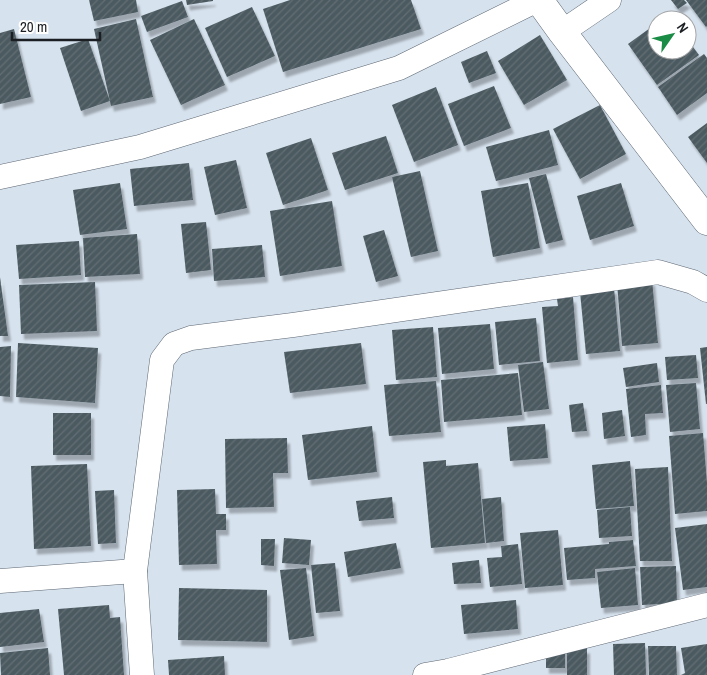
<svg xmlns="http://www.w3.org/2000/svg" width="707" height="675" font-family="'Archivo Narrow',sans-serif">
<defs>
<pattern id="building-hatch" width="6" height="6" patternUnits="userSpaceOnUse" patternTransform="scale(1.25)"><rect width="6" height="6" fill="#4c5a60"/><path d="M-1 1l2-2M0 6l6-6M5 7l2-2" fill="none" stroke="#626e73"/></pattern>
<filter id="shadow"><feDropShadow dx="3" dy="5.5" stdDeviation="1" flood-color="#0004"/></filter>
</defs>
<rect width="100%" height="100%" fill="#d6e2ee"/>
<g fill="url(#building-hatch)" filter="url(#shadow)">
<path d="M89,0H136L138,12L94,21Z"/>
<path d="M186,0H213V1L187,5Z"/>
<path d="M290,0H411L421,29L283,72L263,9Z"/>
<path d="M671,0H684L687,3L678,9Z"/>
<path d="M686,0H707V26L706,27Z"/>
<path d="M182,1L188,17L147,32L141,16Z"/>
<path d="M252,7L275,56L227,77L205,28Z"/>
<path d="M669,14L673,20H662Z"/>
<path d="M136,19L153,97L111,106L94,29Z"/>
<path d="M194,19L225,85L181,105L150,40Z"/>
<path d="M657,23V50H687V39L699,55L657,85L628,44Z"/>
<path d="M14,29L31,97L0,104V33Z"/>
<path d="M540,35L567,80L524,105L498,61Z"/>
<path d="M88,39L110,101L81,111L60,48Z"/>
<path d="M487,51L496,73L469,83L461,62Z"/>
<path d="M704,54L707,58V93L677,115L658,87Z"/>
<path d="M494,86L511,128L464,146L448,104Z"/>
<path d="M436,87L458,145L414,162L392,105Z"/>
<path d="M600,105L626,154L580,179L553,129Z"/>
<path d="M707,123V163L688,137Z"/>
<path d="M549,130L558,165L496,181L486,147Z"/>
<path d="M386,136L398,173L345,190L332,153Z"/>
<path d="M311,138L328,190L283,205L266,153Z"/>
<path d="M236,160L247,208L215,215L204,167Z"/>
<path d="M189,163L193,200L134,206L130,169Z"/>
<path d="M420,171L438,251L411,257L392,177Z"/>
<path d="M546,174L563,240L546,244L529,178Z"/>
<path d="M120,183L127,229L80,235L73,190Z"/>
<path d="M528,183L540,248L493,257L481,191Z"/>
<path d="M621,183L634,226L590,240L577,196Z"/>
<path d="M332,201L342,266L280,276L270,211Z"/>
<path d="M206,222L211,270L186,273L181,224Z"/>
<path d="M384,230L398,276L376,282L363,236Z"/>
<path d="M137,234L140,274L85,277L83,238Z"/>
<path d="M79,241L81,275L19,279L16,245Z"/>
<path d="M262,245L265,277L214,281L212,249Z"/>
<path d="M0,277L8,336H0Z"/>
<path d="M652,280L658,343L622,346L617,283Z"/>
<path d="M95,282L97,331L21,334L19,285Z"/>
<path d="M614,288L620,351L586,354L580,292Z"/>
<path d="M573,297L578,360L547,363L542,307L558,306L557,299Z"/>
<path d="M536,318L540,361L499,365L495,322Z"/>
<path d="M490,324L494,369L442,374L438,328Z"/>
<path d="M433,327L437,377L396,380L392,330Z"/>
<path d="M18,343L98,348L95,403L16,397Z"/>
<path d="M361,343L366,384L290,393L284,352Z"/>
<path d="M11,346L10,397L0,396V347Z"/>
<path d="M707,347V404H706L700,348Z"/>
<path d="M696,355L698,378L667,380L665,357Z"/>
<path d="M543,362L549,409L524,412L518,365Z"/>
<path d="M657,363L659,382L626,387L623,368Z"/>
<path d="M518,373L522,415L444,422L441,380Z"/>
<path d="M436,381L441,432L389,436L384,385Z"/>
<path d="M696,383L700,429L670,432L666,385Z"/>
<path d="M661,385L663,413L645,414L646,435L631,437L626,389Z"/>
<path d="M583,403L587,431L572,432L569,405Z"/>
<path d="M622,410L625,436L604,439L602,413Z"/>
<rect x="53" y="413" width="38" height="42"/>
<path d="M545,424L548,458L510,461L507,427Z"/>
<path d="M372,426L377,472L308,480L302,435Z"/>
<path d="M703,433L707,483V511L675,514L669,436Z"/>
<path d="M287,438L288,473H273L274,507L226,508L225,439Z"/>
<path d="M446,460V466L478,463L485,543L431,548L423,462Z"/>
<path d="M630,461L634,506L596,509L592,465Z"/>
<path d="M87,464L91,546L34,549L31,466Z"/>
<path d="M668,467L672,561H640L635,469Z"/>
<path d="M215,489L216,514H226V530H216L217,564L179,565L177,490Z"/>
<path d="M114,490L116,543L98,544L95,491Z"/>
<path d="M392,497L394,518L359,521L356,501Z"/>
<path d="M501,497L504,541L486,543L482,499Z"/>
<path d="M630,507L632,536L599,538L597,510Z"/>
<path d="M707,524V587L683,590L675,528Z"/>
<path d="M558,530L563,585L525,588L520,533Z"/>
<path d="M284,538L311,540L309,565L282,563Z"/>
<path d="M261,539H275L274,566L261,565Z"/>
<path d="M633,540L636,566L595,569V578L567,580L564,548L609,544V542Z"/>
<path d="M396,543L401,568L348,577L344,552Z"/>
<path d="M518,544L522,584L490,587L487,558L502,557L501,546Z"/>
<path d="M479,560L481,583L454,584L452,563Z"/>
<path d="M335,563L340,611L316,613L311,565Z"/>
<path d="M676,566L677,603L642,605L640,567Z"/>
<path d="M306,568L314,636L289,640L280,570Z"/>
<path d="M635,568L638,605L601,608L597,572Z"/>
<path d="M179,588L267,590V642L178,640Z"/>
<path d="M516,600L518,629L464,634L461,605Z"/>
<path d="M109,605L110,618L120,617L124,675H64L58,609Z"/>
<path d="M39,609L44,642L0,647V613Z"/>
<path d="M645,643L646,675H614L613,644Z"/>
<path d="M707,644V675H681L685,673L681,648Z"/>
<path d="M648,646H676L677,675H649Z"/>
<rect x="546" y="647" width="19" height="21"/>
<path d="M48,648L50,675H1L0,653Z"/>
<rect x="567" y="648" width="20" height="27"/>
<path d="M224,656L225,675H169L168,660Z"/>
</g>
<g fill="none" stroke-linecap="round" stroke-linejoin="round">
<defs>
<g id="street">
<path d="M562,32L609,0"/>
<path d="M0,177L140,147L399,68L537,0"/>
<path d="M0,581L135,571"/>
<path d="M142,675L135,571L162,360L174,344L191,338L293,325L658,272L693,282L707,290"/>
<path d="M425,675L448,671L707,605"/>
</g>
<path id="secondary" d="M539,0L562,32L707,221"/>
</defs>
<use href="#street" stroke="#5d6772" stroke-width="25"/>
<use href="#secondary" stroke="#5d6772" stroke-width="29"/>
<use href="#street" stroke="#fff" stroke-width="24"/>
<use href="#secondary" stroke="#fff" stroke-width="28"/>
</g>
<g transform="translate(672 35) rotate(56)"><circle r="24" fill="#ffffff" stroke="#a4a5a7"/>
<path d="M0-4L9 19L0 12L-9 19Z" fill="#1b8c45"/>
<text y="-8" font-size="14" font-weight="bold" text-anchor="middle" fill="#1b1f23">N</text>
</g>
<path d="M12 32v8h88v-8" fill="none" stroke="#1b1f23" stroke-width="2.5"/>
<text x="20" y="32" font-size="15" fill="#1b1f23" stroke="#ffffff" stroke-width="4" paint-order="stroke">20 m</text>
</svg>
